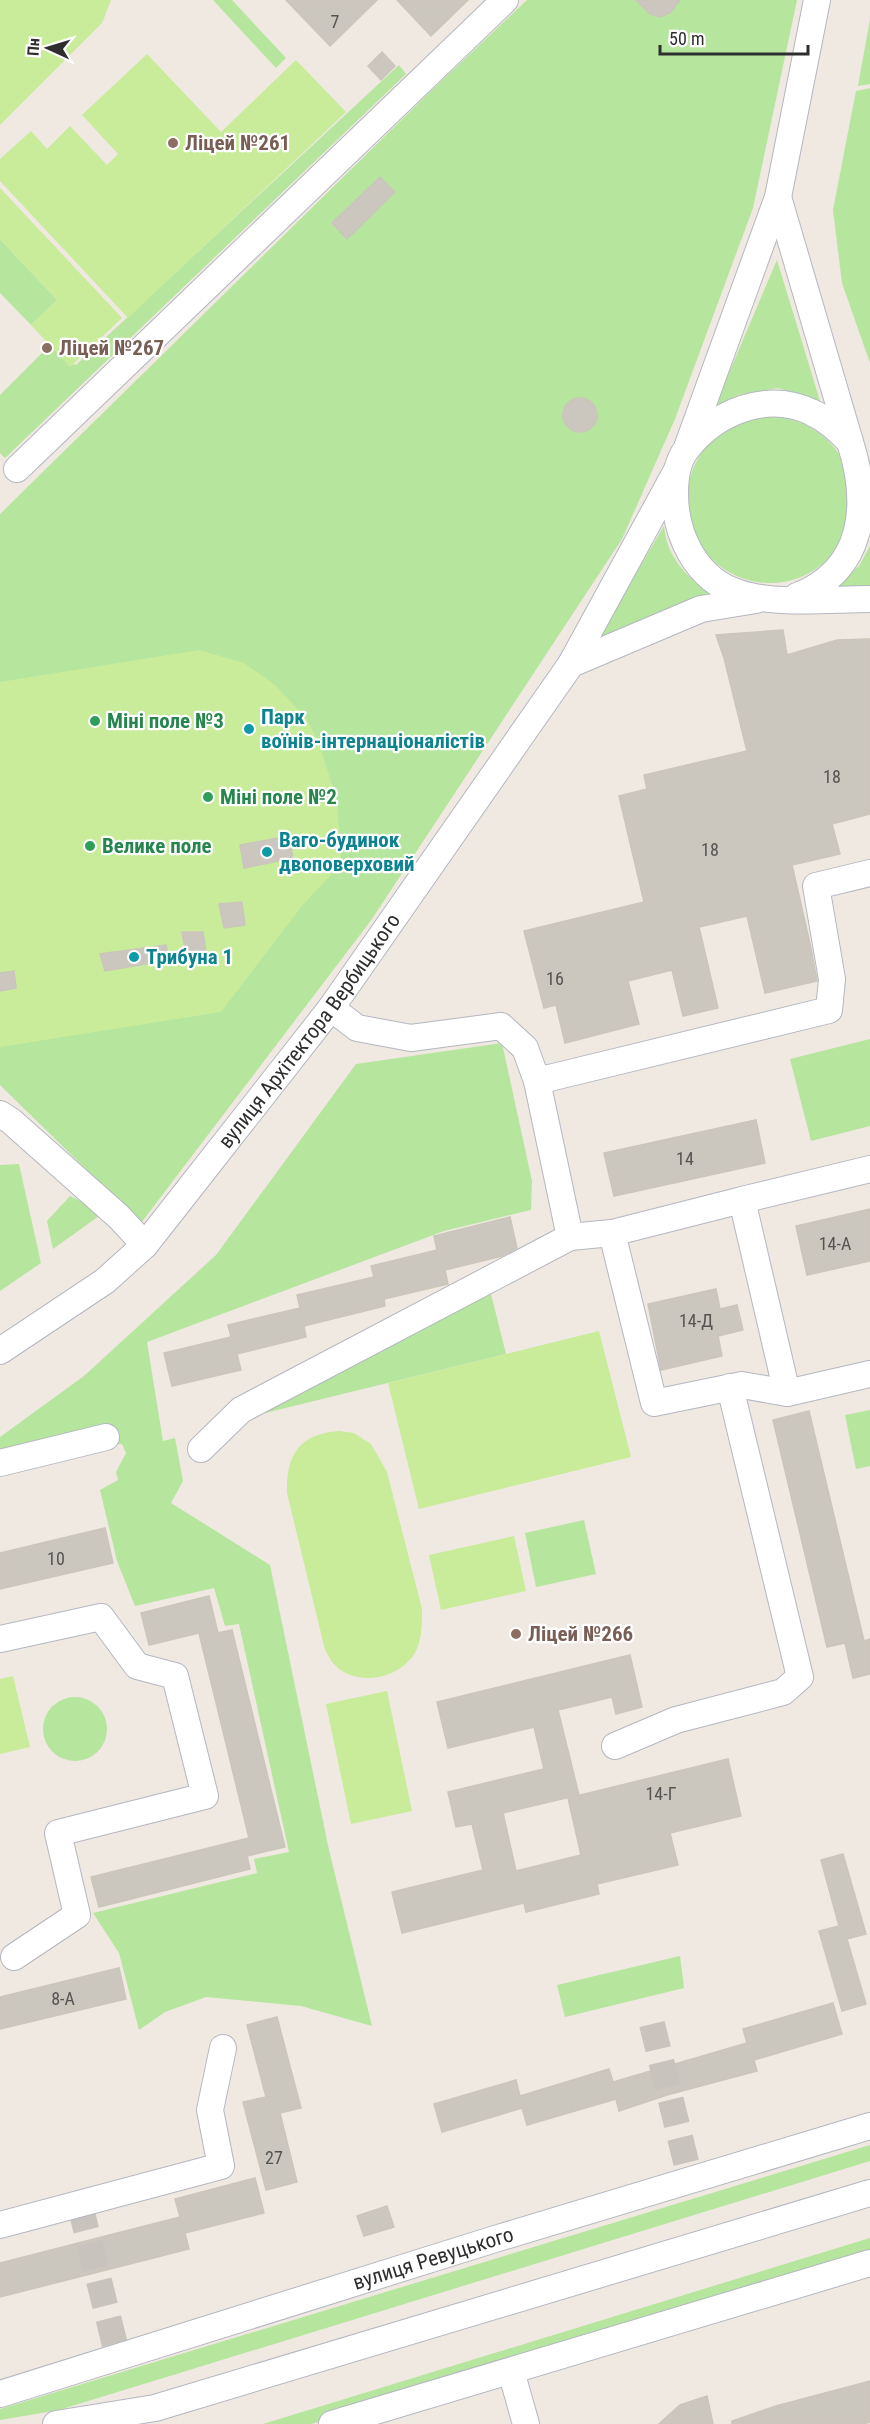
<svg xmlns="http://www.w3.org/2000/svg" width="870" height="2424" font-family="'Roboto Condensed',sans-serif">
<rect width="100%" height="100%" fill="#efe9e1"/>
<g fill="#b6e59e">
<path d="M213,0H232L286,58L276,68Z"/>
<path d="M527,0H797L753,208L675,419L622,539L372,919L141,1223L0,1085V514L434,88Z"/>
<path d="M870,19V84L858,86Z"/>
<path d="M399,65L406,74L5,458L0,453V395L50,345L70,366L74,364L76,365Z"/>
<path d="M870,88V363L842,283L833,210L856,91Z"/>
<path d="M0,239L57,300L31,325L0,293Z"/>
<path d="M777,260L820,401L778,388L738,395L714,408Z"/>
<circle cx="770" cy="500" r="83"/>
<path d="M664,526C667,557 685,575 709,593L598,638Z"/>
<path d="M870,546V587L836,586L859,566Z"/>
<path d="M870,1039V1126L811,1141L790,1059Z"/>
<path d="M502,1043L532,1181L531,1210L444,1231L147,1342L163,1441L175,1438L183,1481L171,1503L270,1565L329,1850L372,2026L301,2006L206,1997L165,2012L139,2030L119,1953L93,1913L257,1873L254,1859L289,1852L239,1624L225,1626L214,1588L135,1606L117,1561L100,1490L118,1480L116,1472L126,1453L122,1444L0,1451V1437L84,1376L216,1255L356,1064Z"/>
<path d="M19,1164L41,1263L0,1291V1165Z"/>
<path d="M70,1196L87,1204L99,1216L53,1249L47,1221Z"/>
<path d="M490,1290L506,1354L261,1414L259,1402Z"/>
<path d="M870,1410V1466L856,1469L845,1415Z"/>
<path d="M584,1520L596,1574L536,1587L525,1533Z"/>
<circle cx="75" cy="1729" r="32"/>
<path d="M680,1956L684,1988L565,2017L557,1985Z"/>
<path d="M870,2145V2161L59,2410L0,2420V2409Z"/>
<path d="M870,2238V2255L311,2424H263Z"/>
</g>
<g fill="#c9ec9a">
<path d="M0,0H111L102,23L0,125Z"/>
<path d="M147,54L221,132L296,60L346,112L128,318L0,181V159L31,131L47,149L70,126L107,165L118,154L82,115Z"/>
<path d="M0,188L122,318L70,367L31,325L57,300L0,239Z"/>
<path d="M199,650L244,663L275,685L306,718L319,743L337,801L341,864L302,906L221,1012L0,1047V682Z"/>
<path d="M599,1331L631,1457L419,1509L388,1383Z"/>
<path d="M339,1431L354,1433L371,1444L387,1472L422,1609C422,1622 422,1634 418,1646C406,1679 355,1690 332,1662C330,1659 328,1654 325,1650L287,1493C286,1455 299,1434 339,1431Z"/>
<path d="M514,1536L526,1591L441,1610L429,1555Z"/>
<path d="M13,1676L30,1747L0,1754V1679Z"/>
<path d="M387,1691L412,1811L351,1824L326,1704Z"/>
</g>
<g fill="#cbc7bf" stroke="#cbc5ba" stroke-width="1.5">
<path d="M286,0H377L330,46Z"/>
<path d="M397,0H468L431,36Z"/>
<path d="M636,0H680L670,13L660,17L650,14Z"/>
<path d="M382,52L395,66L381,80L368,66Z"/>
<path d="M380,177L395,192L347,239L332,223Z"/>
<circle cx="580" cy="415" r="17"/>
<path d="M783,630L787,655L837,640L870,639V814L832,824L840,854L792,865L811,948L817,981L765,993L747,916L699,927L718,1008L683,1016L672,970L628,981L639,1024L565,1043L556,1005L544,1008L524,931L644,902L619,796L647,789L644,775L747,751L724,658L716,635Z"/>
<path d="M289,836L293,858L244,868L240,845Z"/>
<path d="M242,902L245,925L224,928L219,904Z"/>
<path d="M182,932H203L206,952L186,954Z"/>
<path d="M166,945L169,960L105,971L100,954Z"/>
<path d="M14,971L16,988L0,991V973Z"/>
<path d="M756,1120L765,1163L614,1196L604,1153Z"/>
<path d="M870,1209V1261L807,1275L796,1226Z"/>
<path d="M510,1217L517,1248L502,1256L445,1270L448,1284L384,1299L385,1306L304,1326L306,1337L237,1354L241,1370L172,1386L164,1353L231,1337L228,1325L300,1308L297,1295L374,1277L371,1266L437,1250L434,1236Z"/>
<path d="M716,1289L720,1309L737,1305L743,1330L718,1336L722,1356L661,1370L648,1304Z"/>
<path d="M809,1411L864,1641L870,1639V1674L853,1678L845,1643L827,1647L773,1420Z"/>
<path d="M105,1528L113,1563L0,1589V1553Z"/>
<path d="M209,1596L218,1633L232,1630L285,1847L247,1856L250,1869L99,1907L91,1877L249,1838L199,1633L149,1645L141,1613Z"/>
<path d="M630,1655L642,1707L616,1714L612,1697L558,1710L579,1795L503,1813L516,1871L581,1855L568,1798L728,1759L741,1816L670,1833L678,1865L597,1884L599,1894L526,1912L524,1903L402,1933L392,1892L483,1870L472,1824L456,1827L448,1792L544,1769L534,1727L448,1748L437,1702Z"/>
<path d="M843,1854L866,1934L847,1939L866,2004L842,2011L819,1931L839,1926L821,1860Z"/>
<path d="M119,1968L126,1999L0,2029V1997Z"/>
<path d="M833,2003L842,2034L754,2060L757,2071L667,2095L619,2111L616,2099L527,2125L522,2108L442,2132L434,2104L516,2080L520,2096L609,2069L613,2082L747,2043L743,2029Z"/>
<path d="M277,2017L301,2108L280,2113L297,2182L266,2190L243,2102L266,2097L247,2025Z"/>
<path d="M255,2178L264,2213L185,2233L189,2249L0,2297V2263L180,2217L175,2199Z"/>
<path d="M387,2206L394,2227L364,2236L357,2216Z"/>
<path d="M870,2381V2422L863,2424H732V2421L776,2406Z"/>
<path d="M707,2396L713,2424H659L680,2405Z"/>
</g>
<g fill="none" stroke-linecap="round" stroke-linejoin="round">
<g stroke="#c8c4bd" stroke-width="26" stroke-dasharray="26 13" stroke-linecap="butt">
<path d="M652,2024L691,2182"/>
<path d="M80,2205L118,2357"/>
</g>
<defs>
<g id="minor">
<path d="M778,197L850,442C870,504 865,570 797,596"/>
<path d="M850,442C838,430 827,419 811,412C766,391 715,412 686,450C677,462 675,479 675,493C675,535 696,580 739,593C775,605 831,599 870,599"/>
<path d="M688,445L778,197L817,0"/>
<path d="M17,469L505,0"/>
<path d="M571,664L701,609L756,600"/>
<path d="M331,1008L357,1028L411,1038L501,1026L525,1048L537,1081L570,1237"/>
<path d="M537,1081L829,1010L832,979L816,886L870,873"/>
<path d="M0,1114L11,1121L119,1217L145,1245"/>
<path d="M742,1200L870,1169"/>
<path d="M612,1233L654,1403L742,1385L787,1393L870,1374"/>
<path id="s1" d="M0,1351L105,1281L145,1245L331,1008L571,664L677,470"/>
<path d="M201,1449L241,1410L570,1237L612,1233L742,1200L787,1393"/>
<path d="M0,1463L106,1437"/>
<path d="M0,1639L101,1617L137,1666L175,1676L205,1796L58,1833L77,1915L14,1957"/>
<path d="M615,1746L676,1720L783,1692L800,1677L730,1387"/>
<path d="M0,2225L221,2166L210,2110L223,2048"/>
<path d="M511,2371L526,2424"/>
<path id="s2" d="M0,2394L495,2239L870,2126"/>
<path d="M56,2424L155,2408L870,2193"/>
<path d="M332,2424L870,2263"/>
</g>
</defs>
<use href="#minor" stroke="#b4b7c1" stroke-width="28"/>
<use href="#minor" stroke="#fff" stroke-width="26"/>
</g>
<g fill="#8d6e63" stroke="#fff" stroke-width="2">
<circle cx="173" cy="143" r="6"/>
<circle cx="47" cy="348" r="6"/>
<circle cx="516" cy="1634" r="6"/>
</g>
<g fill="#2e9e5b" stroke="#fff" stroke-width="2">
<circle cx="95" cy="721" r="6"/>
<circle cx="208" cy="797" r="6"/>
<circle cx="90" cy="846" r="6"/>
</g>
<g fill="#0f9aa8" stroke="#fff" stroke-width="2">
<circle cx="249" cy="729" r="6"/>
<circle cx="267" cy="852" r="6"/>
<circle cx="134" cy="957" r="6"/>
</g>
<g text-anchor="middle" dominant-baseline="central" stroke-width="4.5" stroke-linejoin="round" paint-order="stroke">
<g font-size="18" fill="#555452">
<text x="335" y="21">7</text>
<text x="832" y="776">18</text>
<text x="710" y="849">18</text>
<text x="555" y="978">16</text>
<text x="685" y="1158">14</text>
<text x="835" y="1243">14-А</text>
<text x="696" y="1320">14-Д</text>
<text x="56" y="1558">10</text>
<text x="661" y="1793">14-Г</text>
<text x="63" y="1998">8-А</text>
<text x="274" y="2157">27</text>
</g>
<g font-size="21" font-weight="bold" fill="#785e54" stroke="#fff" text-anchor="start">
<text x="185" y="143">Ліцей №261</text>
<text x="59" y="348">Ліцей №267</text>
<text x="528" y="1634">Ліцей №266</text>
</g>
<g font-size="21" font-weight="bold" fill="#0d838f" stroke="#fff" text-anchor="start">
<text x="261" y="717">Парк<tspan x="261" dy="24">воїнів-інтернаціоналістів</tspan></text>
<text x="279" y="840">Ваго-будинок<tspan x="279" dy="24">двоповерховий</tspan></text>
<text x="146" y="957">Трибуна 1</text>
</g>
<g font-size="21" font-weight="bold" fill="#27864d" stroke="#fff" text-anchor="start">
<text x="107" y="721">Міні поле №3</text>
<text x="220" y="797">Міні поле №2</text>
<text x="102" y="846">Велике поле</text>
</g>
<g font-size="21" fill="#2e2e2e" stroke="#fff">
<text stroke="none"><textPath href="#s1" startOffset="450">вулиця Архітектора Вербицького</textPath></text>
<text stroke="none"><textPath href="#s2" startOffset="454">вулиця Ревуцького</textPath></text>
</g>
</g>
<g transform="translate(48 48) rotate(274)" stroke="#ffffff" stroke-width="4.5" paint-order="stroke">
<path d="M0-4.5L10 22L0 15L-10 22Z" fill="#2e2e2e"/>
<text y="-9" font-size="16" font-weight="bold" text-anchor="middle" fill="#2e2e2e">Пн</text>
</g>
<path d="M660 45v9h148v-9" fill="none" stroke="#2e2e2e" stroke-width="3"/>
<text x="669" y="45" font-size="18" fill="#2e2e2e" stroke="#ffffff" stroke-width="4.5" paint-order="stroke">50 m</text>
</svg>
